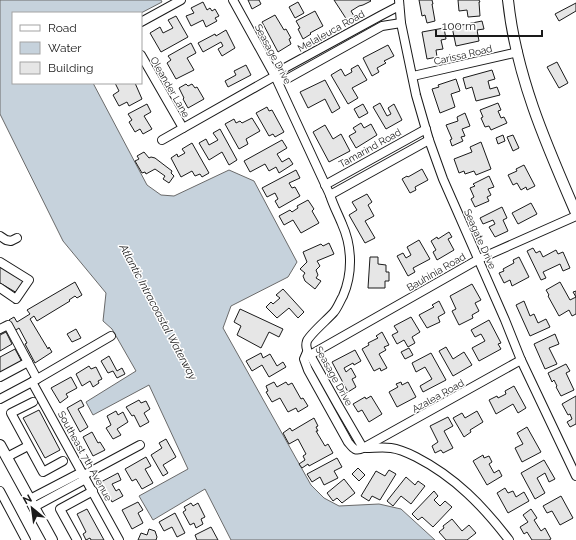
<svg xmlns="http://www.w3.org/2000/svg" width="576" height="540" font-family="Raleway,sans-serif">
<rect width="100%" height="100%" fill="#fff"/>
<path fill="#c6d2dc" stroke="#6a6a6a" d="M0,0H161L162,2L141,13H13V83H93L147,185L161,195L174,196L229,170L254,181L297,262L288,277L231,306L223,328L311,485L324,498L339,506L379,504L401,509L435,540H231L205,489L153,520L139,496L188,469L149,385L93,415L86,402L136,371L112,329L103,321L106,293L63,241L0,114Z"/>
<g fill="#e6e6e6" stroke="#1a1a1a">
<path d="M248,0H259L261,4L252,9Z"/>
<path d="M334,0H370L371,1L363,5L359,6L351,11L354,16L347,20Z"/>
<path d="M419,0H432L433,4H432L435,21L427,23L425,15L422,16Z"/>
<path d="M458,0H479L480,2H479L480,16L468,17L467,10L459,11Z"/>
<path d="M203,2L207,10L210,8L212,11L215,9L219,16L215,18L217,21L206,27L203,20L191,26L186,16L194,13L191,8Z"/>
<path d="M298,2L304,13L295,18L289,7Z"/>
<path d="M576,3V11L559,21L555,14Z"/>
<path d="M315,11L323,26L310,33L311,34L303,39L298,29L300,28L296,21Z"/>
<path d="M275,15L284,30L286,29L291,38L289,39L291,44L278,52L262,22Z"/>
<path d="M176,16L188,37L161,52L150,33L160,27L163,33L173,28L168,20Z"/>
<path d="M482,21L484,29L477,30L479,41L456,46L452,27Z"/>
<path d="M444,28L446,39L441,40L443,49L436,50L437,57L427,59L422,32Z"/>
<path d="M226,30L235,48L222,56L218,49L223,46L221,42L203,52L198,43L215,34L216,36Z"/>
<path d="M191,43L196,53L187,58L194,70L176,79L167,63L171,60L168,56Z"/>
<path d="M388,45L394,56L384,61L386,63L377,68L379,72L372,76L363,58Z"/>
<path d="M557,62L568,83L559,88L547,67Z"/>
<path d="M246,65L251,75L228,87L225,81L236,75L234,71Z"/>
<path d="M358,65L367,80L352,88L358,98L348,104L331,75L341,69L345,76L352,72L351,69Z"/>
<path d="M492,70L495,79L488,81L490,89L497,87L500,95L476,101L472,87L466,89L463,78Z"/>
<path d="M456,79L460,91L451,94L455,107L440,113L432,89L439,87L438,85Z"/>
<path d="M325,80L340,108L332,113L325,99L308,108L300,92Z"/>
<path d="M115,83H135L142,99L129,106L127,102L119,106L113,95L119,91Z"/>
<path d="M186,84L188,86L192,84L195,88L197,87L204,99L188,108L183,99L184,98L179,88Z"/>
<path d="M380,103L387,116L391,114L388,108L394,104L402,120L386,129L373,107Z"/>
<path d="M498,103L501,110L498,111L501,118L504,117L507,123L491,130L489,126L485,127L481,118L483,117L480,110Z"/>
<path d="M147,104L151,112L144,116L152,129L143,134L140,129L135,132L129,122L132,120L128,114Z"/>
<path d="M363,104L368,113L359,118L354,109Z"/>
<path d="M267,107L269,111L272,110L284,132L275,137L273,134L269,136L256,113Z"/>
<path d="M465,113L470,126L462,129L465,136L461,137L463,141L452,146L450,140L452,139L446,125L458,121L457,117Z"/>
<path d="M252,118L260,131L246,139L248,144L239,149L225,124L234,119L236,123L240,121L242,123Z"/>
<path d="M361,123L364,128L371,124L377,135L356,148L349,136L356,132L353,128Z"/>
<path d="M325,125L333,139L341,134L350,151L329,162L313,132Z"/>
<path d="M220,129L237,160L229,165L222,152L209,160L199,143L206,139L209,145L218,140L213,133Z"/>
<path d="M503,135L505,141L498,144L496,138Z"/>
<path d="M513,135L519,148L513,151L507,137Z"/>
<path d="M282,140L287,148L277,154L282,162L289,158L293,164L279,173L276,167L269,171L265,164L250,172L244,161Z"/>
<path d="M481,142L491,169L476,175L474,171L465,174L464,171L459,173L454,159L472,152L470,147Z"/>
<path d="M192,143L209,173L202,177L200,174L195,176L192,171L181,177L171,158L177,154L178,157L185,153L182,149Z"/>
<path d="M144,152L149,158L151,157L155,158L172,171L171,173L174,176L169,183L163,179L165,176L155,169L146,174L145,172L142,173L135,161L139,159L137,156Z"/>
<path d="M524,165L535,186L527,190L526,187L521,190L517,183L513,185L508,175L517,171L516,169Z"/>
<path d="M422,169L428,180L415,187L416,190L410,193L402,179L407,176L408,177Z"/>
<path d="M296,170L300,178L289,183L292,188L295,187L300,196L279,208L275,201L278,199L275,193L267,197L262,188Z"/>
<path d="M489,176L494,187L488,189L491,195L487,197L489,201L475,207L471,199L474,197L470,188L475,186L473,184Z"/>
<path d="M367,194L372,202L368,205L374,216L365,221L375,238L365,243L349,215L357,210L352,202Z"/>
<path d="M308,200L314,209L312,211L319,223L301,233L293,220L284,225L279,216L290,210L292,212L298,208L297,206Z"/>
<path d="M531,203L537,214L518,224L512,213Z"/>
<path d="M502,207L507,218L503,220L508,231L495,237L489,227L495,224L493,220L483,224L480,218Z"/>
<path d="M449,232L452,237L448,239L454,250L437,260L433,252L436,250L431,241L437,237L438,239Z"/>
<path d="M419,240L430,259L413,268L415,272L408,276L397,256L403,253L406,258L411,255L407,247Z"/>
<path d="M329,243L334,254L317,261L320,266L316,270L318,275L316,278L321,281L315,289L305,281L303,276L305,273L300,269L307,262L303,252L321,244L323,246Z"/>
<path d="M533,248L536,253L540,251L543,257L556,250L558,254L563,252L570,268L563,271L560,264L543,272L546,278L541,280L527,251Z"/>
<path d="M370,257H378V264L386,265V272H389V281H385V288H368Z"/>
<path d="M519,257L529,277L512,286L510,280L504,283L499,273L504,271L503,269L514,263L513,260Z"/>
<path d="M0,266L24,281L17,293L0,283Z"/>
<path d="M75,282L82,295L77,298L75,296L69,300L70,301L37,321L34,316L30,319L48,349L49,347L52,352L35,363L25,344L27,343L19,328L13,332L12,325L9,320L14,317L17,322L30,314L27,310Z"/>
<path d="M560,282L570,300L576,297L573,292L576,291V314L572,316L569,310L559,316L548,296L549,295L546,290Z"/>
<path d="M472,284L481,300L475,303L479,311L472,315L473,318L459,325L452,311L456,309L450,296Z"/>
<path d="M283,289L304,312L298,318L289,308L277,318L266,307L271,302L273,304L280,298L276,295Z"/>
<path d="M439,301L445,313L438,317L440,322L427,328L419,315L434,307L432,305Z"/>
<path d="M524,301L530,316L534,314L538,323L546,319L550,327L530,336L516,305Z"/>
<path d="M240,309L283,329L279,337L269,332L261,348L237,335L241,326L234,322Z"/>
<path d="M411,317L420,332L412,337L415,343L408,347L404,340L397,344L392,335L398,332L394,326Z"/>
<path d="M489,320L501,343L498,344L501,349L479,361L472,348L485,341L481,334L475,337L471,330Z"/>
<path d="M76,329L81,338L72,342L67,334Z"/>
<path d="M6,332L12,344L0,351V335Z"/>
<path d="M382,332L389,345L384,347L386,350L379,354L387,368L381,371L380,368L374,371L362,349L369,345L368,343L378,338L376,336Z"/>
<path d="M555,334L559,344L549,348L557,364L545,369L534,344Z"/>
<path d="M446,347L453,359L464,352L472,365L453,376L439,351Z"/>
<path d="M409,348L413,355L405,359L401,352Z"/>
<path d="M15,349L22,362L0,373V357Z"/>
<path d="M355,350L361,361L354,365L353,363L344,368L346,372L351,368L356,377L352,379L356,387L348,392L332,362Z"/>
<path d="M261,353L263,358L270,354L277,366L283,362L286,367L269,377L262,365L252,371L246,361Z"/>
<path d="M431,353L446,380L423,392L420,386L432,379L425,367L416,372L412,363Z"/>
<path d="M109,356L117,371L122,368L125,374L117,378L113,371L108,373L101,361Z"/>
<path d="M566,364L570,371L566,373L574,390L561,396L556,387L557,386L554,380L552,382L548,373Z"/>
<path d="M89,366L91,369L96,367L102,379L98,381L99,383L93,387L90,381L82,386L76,374Z"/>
<path d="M71,377L77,388L66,394L68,397L60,403L51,388Z"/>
<path d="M274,382L277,387L286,382L288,385L292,383L301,399L303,398L308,406L298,412L296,408L288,412L280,398L272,402L266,392L268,391L266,386Z"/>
<path d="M401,382L402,385L408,382L416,397L397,407L389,392L398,387L396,384Z"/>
<path d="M514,386L526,408L518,413L513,404L496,414L489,400L497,396L498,398L506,394L505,391Z"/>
<path d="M371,396L382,414L369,422L362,410L358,412L353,404L365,397L366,399Z"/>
<path d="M576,396V424L570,427L567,422L572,419L570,414L568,415L562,404Z"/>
<path d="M81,400L84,406L78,409L88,427L80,432L67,408Z"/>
<path d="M139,400L141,403L146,401L150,409L144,413L149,422L140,427L134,415L132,416L126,407Z"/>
<path d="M39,410L60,450L45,458L23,418Z"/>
<path d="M116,411L118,415L123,412L128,422L117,429L121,435L113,439L106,428L111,425L107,416Z"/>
<path d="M477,411L483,422L470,430L471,432L464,437L453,418L462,413L465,418Z"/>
<path d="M448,417L453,426L444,431L453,448L443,453L441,450L435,453L432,446L438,442L430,426Z"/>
<path d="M314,418L318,426L316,427L318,431H316L325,446L328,444L333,453L309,466L308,464L302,468L299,464L305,460L303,456L306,454L298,439L289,444L283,433L290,428L292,431Z"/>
<path d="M527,427L541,452L522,462L515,448L523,444L517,433Z"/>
<path d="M92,432L98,443L100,442L105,450L93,456L83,437Z"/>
<path d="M166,439L176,457L163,465L168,473L163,476L151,455L162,448L159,443Z"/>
<path d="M483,455L484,458L489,456L492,462L489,464L494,473L499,470L502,476L487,485L473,461Z"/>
<path d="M146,457L151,466L145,469L153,483L142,489L136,479L132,481L125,469Z"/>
<path d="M337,458L342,467L334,471L338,478L324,485L320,477L312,482L307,474Z"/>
<path d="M544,460L555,479L549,482L545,473L537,478L545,493L535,499L521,473Z"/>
<path d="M358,468L365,475L359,481L352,474Z"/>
<path d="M389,470L396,474L380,500L372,496L369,501L361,496L376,471L385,476Z"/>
<path d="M118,473L121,480L112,484L116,491L119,489L123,496L112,502L101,482Z"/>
<path d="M406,477L415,485L418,481L425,486L411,504L401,496L393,506L387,501Z"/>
<path d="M344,479L355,493L342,503L337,498L333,501L327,493Z"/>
<path d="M505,488L508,493L513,491L516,497L524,492L529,501L508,513L497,493Z"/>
<path d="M434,491L438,496L434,500L440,506L445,501L452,507L433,527L422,517L418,520L412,514Z"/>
<path d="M561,496L573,518L560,525L552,511L547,513L543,506Z"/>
<path d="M138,502L143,510L138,513L143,523L132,529L122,510Z"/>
<path d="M191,503L193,506L198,503L205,517L201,519L203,524L196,528L194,523L190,525L183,512L186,510L184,507Z"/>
<path d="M87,509L104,540H91L90,538L86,540L83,534L86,532L77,514Z"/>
<path d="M531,509L537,518L534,520L541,531L545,528L551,539L549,540H532L527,532L524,534L520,527L528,522L523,515Z"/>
<path d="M175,513L185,533L177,537L172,527L164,531L159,522Z"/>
<path d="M452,519L462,531L469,525L476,533L467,540H446L439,532L444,528L443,526Z"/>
<path d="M211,527L218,540H197L195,535Z"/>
<path d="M149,529L155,531L157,537L156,540H138L141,533L147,535Z"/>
</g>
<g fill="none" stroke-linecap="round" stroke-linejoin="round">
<defs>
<g id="minor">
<path d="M233,0L275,76L330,195C333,205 338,214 342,224C352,246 353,273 343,296C340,301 338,307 334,312C328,319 310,334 307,341C305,347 307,351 310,355L338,405L363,448"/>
<path d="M399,0L401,23L416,95L429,140L443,179L505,320L521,360L576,476"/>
<path d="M141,22L181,0"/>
<path d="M141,55L183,128"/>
<path d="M275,76L285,80L382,26L401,23"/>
<path d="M413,76L518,52"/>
<path d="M162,140L275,76L281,70L380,16L399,6"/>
<path d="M325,185L426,129"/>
<path d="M330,195L429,140"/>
<path d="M0,236L6,240L11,241L17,238"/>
<path d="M0,262L29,280L16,299L0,288"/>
<path d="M0,329L8,325L37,379"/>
<path d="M307,352L304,359L308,370L348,442C353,448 355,452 363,448L521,360"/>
<path d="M310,355L479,259L576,216"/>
<path d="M0,377L28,362"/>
<path d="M32,382L119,540"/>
<path d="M0,399L32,382L111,336"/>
<path d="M33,402L11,413L43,472L63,461"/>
<path d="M366,448C374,448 383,447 391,448C400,449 408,453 416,457C455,477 483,506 509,540"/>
<path d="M7,457L28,446"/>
<path d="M0,491L26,540"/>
<path d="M30,499L78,474L84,475"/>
<path d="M34,507L82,481L84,475L140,445"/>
<path d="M77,540L60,509L93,491"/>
</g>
<g id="major">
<path d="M508,0C516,76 546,144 576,213"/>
<path d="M0,445L52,540"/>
</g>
</defs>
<use href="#minor" stroke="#1a1a1a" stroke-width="10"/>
<use href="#major" stroke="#1a1a1a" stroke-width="12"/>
<use href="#minor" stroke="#fff" stroke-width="8"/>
<use href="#major" stroke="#fff" stroke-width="10"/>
</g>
<g text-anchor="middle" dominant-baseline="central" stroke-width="3" stroke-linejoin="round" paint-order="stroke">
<g font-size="10" fill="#1a1a1a" stroke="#fff">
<text transform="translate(331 31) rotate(-29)">Melaleuca Road</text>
<text transform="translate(273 54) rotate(62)">Seasage Drive</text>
<text transform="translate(463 55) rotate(-13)">Carissa Road</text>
<text transform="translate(170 87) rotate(60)">Oleander Lane</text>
<text transform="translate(370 148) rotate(-29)">Tamarind Road</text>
<text transform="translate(480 239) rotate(66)">Seagate Drive</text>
<text transform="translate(436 272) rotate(-30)">Bauhinia Road</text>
<text transform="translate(334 376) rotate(61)">Seasage Drive</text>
<text transform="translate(438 396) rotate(-29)">Azalea Road</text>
<text transform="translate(85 456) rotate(61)">Southeast 7th Avenue</text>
</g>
<g font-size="11" font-style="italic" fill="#1a1a1a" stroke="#fff">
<text transform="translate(158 312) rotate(62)">Atlantic Intracoastal Waterway</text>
</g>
</g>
<rect x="12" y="12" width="130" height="72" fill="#ffffff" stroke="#a3a3a3"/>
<rect x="20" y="25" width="20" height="6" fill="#ffffff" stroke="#a3a3a3"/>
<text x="48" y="32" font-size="12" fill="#1a1a1a">Road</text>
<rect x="20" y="42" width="20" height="12" fill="#c6d2dc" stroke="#a3a3a3"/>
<text x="48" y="52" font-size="12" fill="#1a1a1a">Water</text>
<rect x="20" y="62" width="20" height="12" fill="#e6e6e6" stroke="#a3a3a3"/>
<text x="48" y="72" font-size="12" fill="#1a1a1a">Building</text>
<g transform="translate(32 508) rotate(331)" stroke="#ffffff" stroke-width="3" paint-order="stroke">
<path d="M0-3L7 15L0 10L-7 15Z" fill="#1a1a1a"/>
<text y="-6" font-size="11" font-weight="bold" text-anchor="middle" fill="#1a1a1a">N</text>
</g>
<path d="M436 30v6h106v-6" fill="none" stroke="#1a1a1a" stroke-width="2"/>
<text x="442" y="30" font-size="12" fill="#1a1a1a" stroke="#ffffff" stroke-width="3" paint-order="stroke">100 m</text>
</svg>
